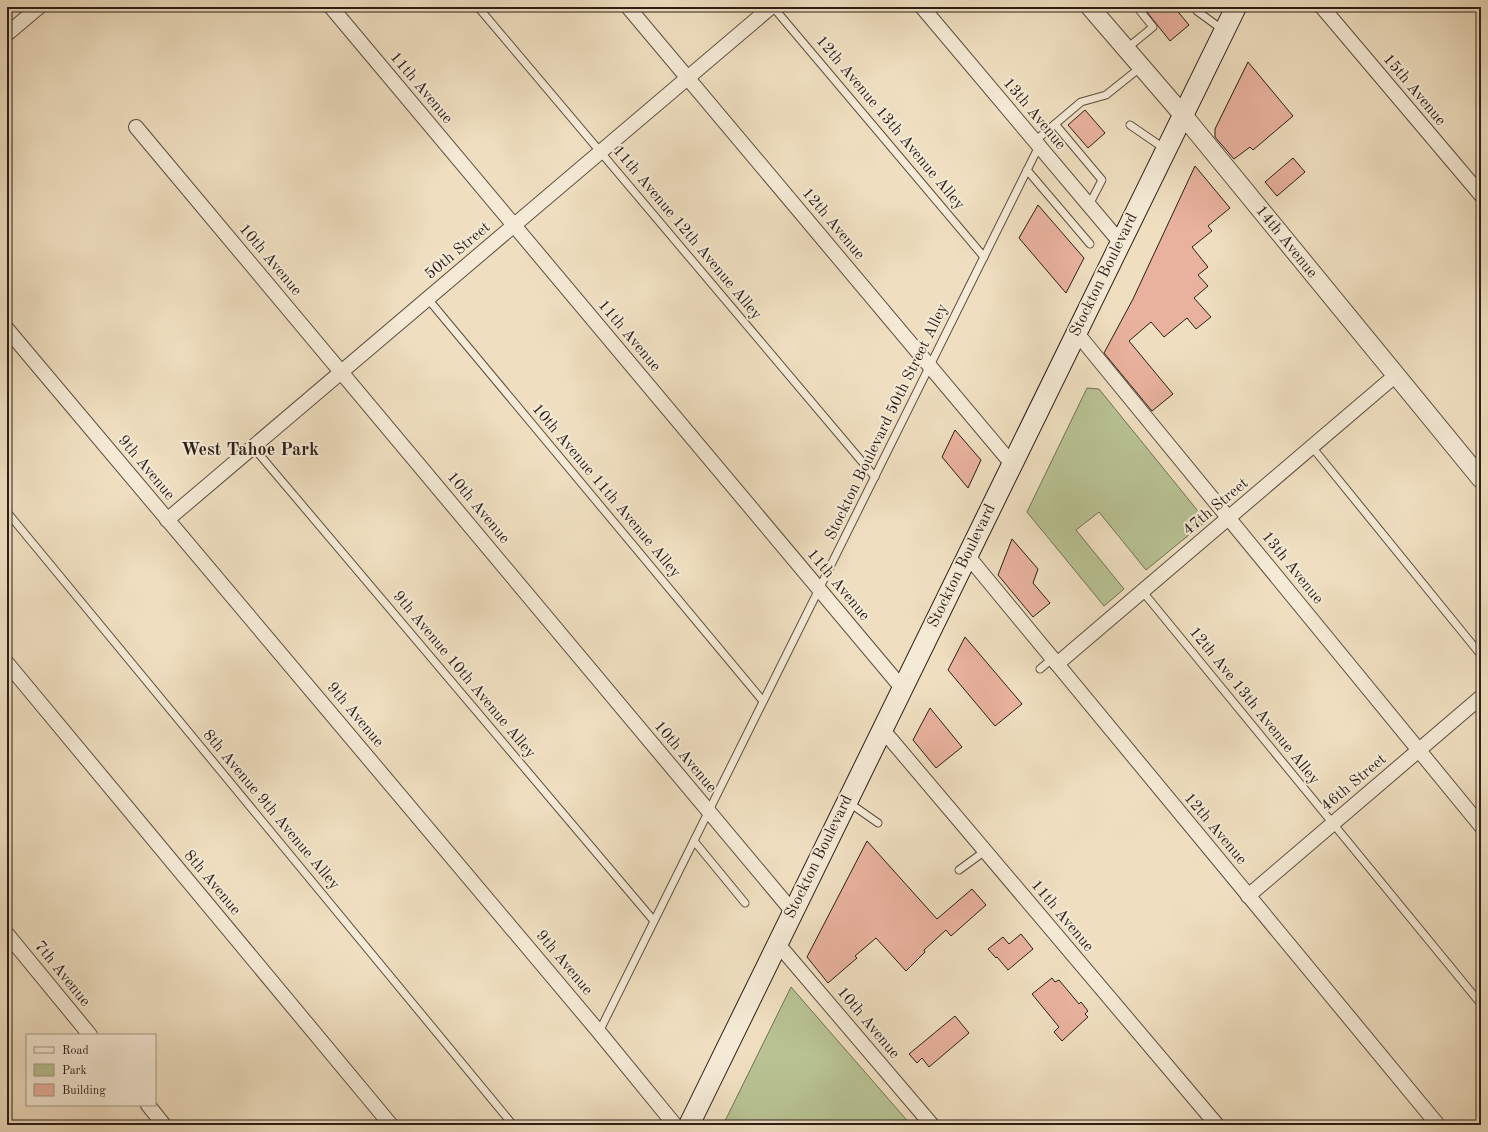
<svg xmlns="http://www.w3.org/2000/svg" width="1488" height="1132" font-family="'Old Standard TT',serif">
<rect width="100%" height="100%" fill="#efdfc0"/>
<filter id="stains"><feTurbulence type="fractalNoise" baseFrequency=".005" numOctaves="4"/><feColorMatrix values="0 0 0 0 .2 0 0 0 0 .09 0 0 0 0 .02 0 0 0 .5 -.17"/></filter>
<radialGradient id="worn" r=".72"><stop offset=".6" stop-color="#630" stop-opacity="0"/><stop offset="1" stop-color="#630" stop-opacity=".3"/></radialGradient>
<g fill="#b8c293" stroke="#727056">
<path d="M1087,388L1099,389L1206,521L1146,570L1099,512L1076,530L1124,589L1104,606L1027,512Z"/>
<path d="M791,987L911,1125H723Z"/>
</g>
<g fill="#e9b29e" stroke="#2b1e18">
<path d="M1143,7H1174L1189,25L1170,41Z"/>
<path d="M1248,62L1293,116L1253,150L1250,147L1234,159L1215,137V129Z"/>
<path d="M1085,110L1105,133L1088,148L1068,125Z"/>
<path d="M1293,158L1305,172L1277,196L1265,182Z"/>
<path d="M1195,166L1230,208L1208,226L1212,231L1192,247L1208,267L1198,275L1208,286L1194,298L1211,317L1196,329L1187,318L1164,337L1151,322L1129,341L1173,394L1152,411L1104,353L1133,299Z"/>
<path d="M1038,205L1084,258L1066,293L1019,238Z"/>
<path d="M955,430L981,460L968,488L942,457Z"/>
<path d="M1012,539L1038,569L1033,583L1050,603L1033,617L998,575Z"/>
<path d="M965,637L1022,704L995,726L948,670Z"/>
<path d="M930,708L962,747L936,768L913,740Z"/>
<path d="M867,841L937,919L972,889L986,905L951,936L946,930L924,950L925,952L906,971L876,938L855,956L857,958L828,983L807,957Z"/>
<path d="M1021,934L1033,949L1008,970L997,957L996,958L988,949L1003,937L1009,944Z"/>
<path d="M1052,978L1055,982L1059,980L1079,1004L1081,1002L1088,1011L1085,1014L1088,1017L1062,1041L1054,1032L1059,1027L1032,994Z"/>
<path d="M955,1016L969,1033L929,1067L922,1058L917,1063L909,1054Z"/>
</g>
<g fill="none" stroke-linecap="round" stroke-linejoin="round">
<defs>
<g id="service">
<path d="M478,7L875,477"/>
<path d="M773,7L984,257"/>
<path d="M1197,11L1223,30"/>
<path d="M1126,49L1153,27L1137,7"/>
<path d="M1055,124L1102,180L1089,205"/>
<path d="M1130,125L1165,149"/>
<path d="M1035,141L1081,102L1106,95L1141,67"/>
<path d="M1027,170L1090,244"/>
<path d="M428,299L763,701"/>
<path d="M253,447L654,921"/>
<path d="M1312,447L1481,655"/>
<path d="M7,512L513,1125"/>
<path d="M1143,592L1481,1004"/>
<path d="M1040,669L1053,658"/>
<path d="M848,802L878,823"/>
<path d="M694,841L745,903"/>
<path d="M959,870L985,851"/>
<path d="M599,1032L1039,146"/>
</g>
<g id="minor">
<path d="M331,7L902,688"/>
<path d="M628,7L1012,464"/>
<path d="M922,7L1120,242"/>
<path d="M1322,7L1481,195"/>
<path d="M7,34L39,7"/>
<path d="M136,127L793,912"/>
<path d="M7,329L599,1032L675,1125"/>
<path d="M1076,332L1481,826"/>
<path d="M167,520L771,7"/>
<path d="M967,555L1438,1125"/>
<path d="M7,663L391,1125"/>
<path d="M1057,664L1396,375"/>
<path d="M882,729L1217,1125"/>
<path d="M1248,896L1481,697"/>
<path d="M7,934L90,1035"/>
<path d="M777,943L932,1125"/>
<path d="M148,1105L164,1125"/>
</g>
<path id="tertiary" d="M1090,7L1183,115L1481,479"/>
<path id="secondary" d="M689,1125L1236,7"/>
</defs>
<use href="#service" stroke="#5c4e42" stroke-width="9"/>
<use href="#minor" stroke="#5c4e42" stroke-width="16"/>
<use href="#tertiary" stroke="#5c4e42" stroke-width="20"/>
<use href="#secondary" stroke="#2b1e18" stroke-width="22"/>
<use href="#service" stroke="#f5ead6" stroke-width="7"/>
<use href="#minor" stroke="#f5ead6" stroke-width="14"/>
<use href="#tertiary" stroke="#f5ead6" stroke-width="18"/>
<use href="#secondary" stroke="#f5ead6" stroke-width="20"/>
</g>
<g text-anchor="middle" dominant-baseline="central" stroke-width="4" stroke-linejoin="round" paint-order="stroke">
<g font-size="16" fill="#2b1e18" stroke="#f5ead6">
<text transform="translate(421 88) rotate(50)">11th Avenue</text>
<text transform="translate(1414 90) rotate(50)">15th Avenue</text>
<text transform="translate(1034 114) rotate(50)">13th Avenue</text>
<text transform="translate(890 123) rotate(50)">12th Avenue 13th Avenue Alley</text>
<text transform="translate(833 224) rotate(50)">12th Avenue</text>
<text transform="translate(687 233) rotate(50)">11th Avenue 12th Avenue Alley</text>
<text transform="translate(1286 242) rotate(51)">14th Avenue</text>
<text transform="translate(458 251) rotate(-40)">50th Street</text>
<text transform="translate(270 260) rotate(50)">10th Avenue</text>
<text transform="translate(1104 275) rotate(-64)">Stockton Boulevard</text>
<text transform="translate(629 336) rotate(50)">11th Avenue</text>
<text transform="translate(887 422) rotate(-64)">Stockton Boulevard 50th Street Alley</text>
<text transform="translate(146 468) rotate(50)">9th Avenue</text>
<text transform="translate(606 491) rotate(50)">10th Avenue 11th Avenue Alley</text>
<text transform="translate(1216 507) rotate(-40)">47th Street</text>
<text transform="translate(478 508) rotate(50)">10th Avenue</text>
<text transform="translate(962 566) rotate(-64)">Stockton Boulevard</text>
<text transform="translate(1292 568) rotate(51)">13th Avenue</text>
<text transform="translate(838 585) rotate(50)">11th Avenue</text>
<text transform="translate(464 675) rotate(50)">9th Avenue 10th Avenue Alley</text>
<text transform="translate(1254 706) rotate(51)">12th Ave 13th Avenue Alley</text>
<text transform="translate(355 715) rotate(50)">9th Avenue</text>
<text transform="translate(685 757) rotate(50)">10th Avenue</text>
<text transform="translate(1354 783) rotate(-40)">46th Street</text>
<text transform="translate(271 810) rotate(50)">8th Avenue 9th Avenue Alley</text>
<text transform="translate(1215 829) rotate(50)">12th Avenue</text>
<text transform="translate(819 857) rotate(-64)">Stockton Boulevard</text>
<text transform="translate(212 883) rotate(50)">8th Avenue</text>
<text transform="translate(1062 916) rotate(50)">11th Avenue</text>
<text transform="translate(564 963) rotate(50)">9th Avenue</text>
<text transform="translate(62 974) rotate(51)">7th Avenue</text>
<text transform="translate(868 1023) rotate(50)">10th Avenue</text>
</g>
<g font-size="18" font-weight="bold" fill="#2b1e18" stroke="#f5ead6">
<text x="250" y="450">West Tahoe Park</text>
</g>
</g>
<rect width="1488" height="1132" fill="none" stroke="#efdfc0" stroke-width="24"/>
<rect x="8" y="8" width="1472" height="1116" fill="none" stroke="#2b1e18" stroke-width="2"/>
<rect x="12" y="12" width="1464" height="1108" fill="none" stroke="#2b1e18"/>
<rect x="26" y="1034" width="130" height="72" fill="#f5ead6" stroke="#a4988a"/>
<rect x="34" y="1047" width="20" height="6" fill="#f5ead6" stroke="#a4988a"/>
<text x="62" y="1054" font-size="12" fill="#2b1e18">Road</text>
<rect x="34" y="1064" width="20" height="12" fill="#b8c293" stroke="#a4988a"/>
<text x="62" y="1074" font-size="12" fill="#2b1e18">Park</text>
<rect x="34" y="1084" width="20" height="12" fill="#e9b29e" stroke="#a4988a"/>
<text x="62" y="1094" font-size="12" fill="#2b1e18">Building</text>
<rect width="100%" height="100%" filter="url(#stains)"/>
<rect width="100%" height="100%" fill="url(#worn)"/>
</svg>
